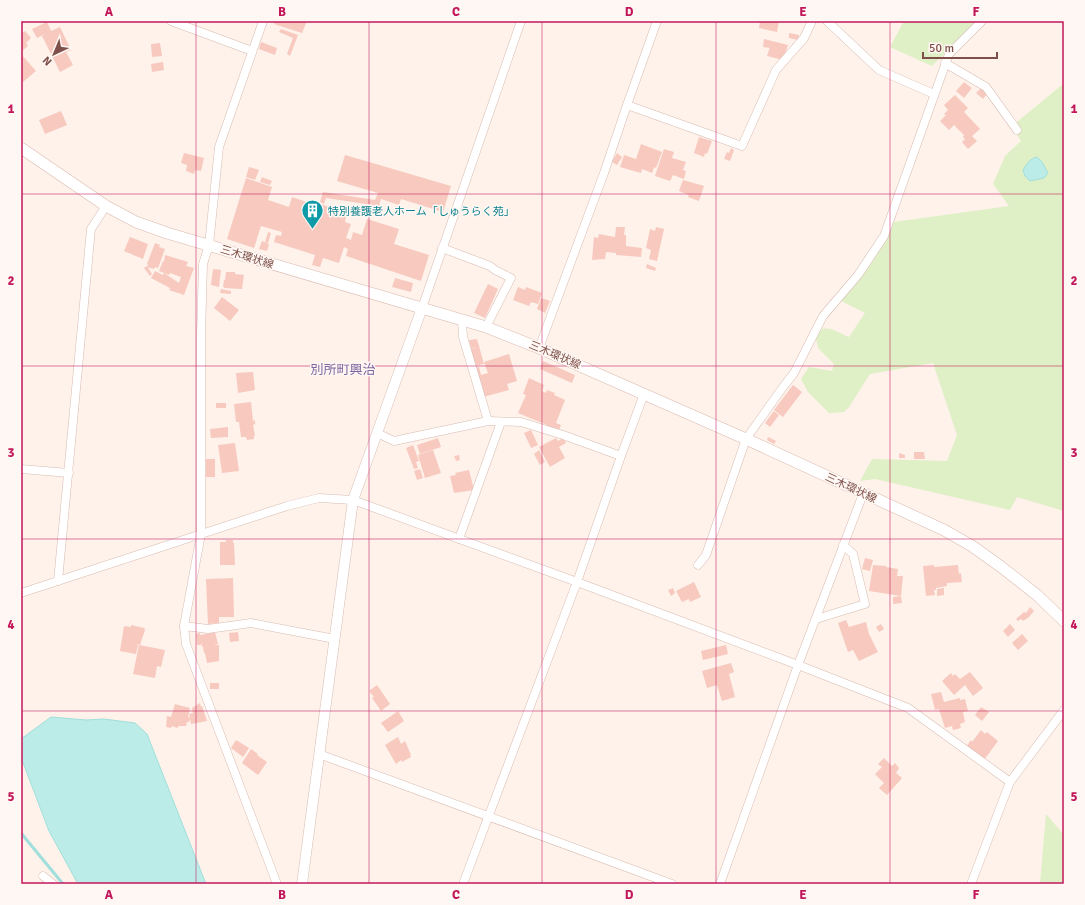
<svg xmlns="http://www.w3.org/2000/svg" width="1085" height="905" font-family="Signika,'Noto Sans JP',sans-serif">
<rect width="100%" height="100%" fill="#fef2ea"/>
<g fill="#dfefc6">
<path d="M904,21H977L932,66L890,47Z"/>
<path d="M1063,84H1064V511L1017,497L1010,510L875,479L860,481L872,459L947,461L957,435L933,363L870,374L849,407L844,412L829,413L808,392L801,379L809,367L832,371L834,364L818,348L815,335C826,322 835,332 849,337L865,313L841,301L873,261L894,222L1009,206L993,184L1005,156L1021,141L1012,126Z"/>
<path d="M1046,814L1064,835V884H1040Z"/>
</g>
<g fill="#bbece8" stroke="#a0dfdb">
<path d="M1037,157L1042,162L1048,173L1044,178L1030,181L1025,176L1023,170C1027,164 1029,159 1037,157Z"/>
<path d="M51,717L86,720L104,719L135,723L147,734L206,884H78L49,831L22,760L21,739Z"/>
</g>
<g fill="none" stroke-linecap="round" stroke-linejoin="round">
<path stroke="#a0dfdb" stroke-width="3" d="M21,833L63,884"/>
</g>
<g fill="#f7c9bf">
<path d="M275,21H307L302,33L274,24Z"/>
<path d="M760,21H779L777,32L759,28Z"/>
<path d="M47,22L51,31L60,27L71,50L66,52L73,65L60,72L42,36L47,33L37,38L32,29Z"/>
<path d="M281,29L298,35L290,56L287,54L293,38L279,32Z"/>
<path d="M25,31L31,38L26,43L28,46L21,52V34Z"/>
<path d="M789,33L799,35L798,40L789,38Z"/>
<path d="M764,39L772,41L770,48L763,47Z"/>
<path d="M772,41L788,45L783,60L767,56Z"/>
<path d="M261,42L277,48L275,55L259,49Z"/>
<path d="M160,43L162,56L152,57L151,44Z"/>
<path d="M21,54L36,71L23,82L21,79Z"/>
<path d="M163,62L164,70L152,72L151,64Z"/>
<path d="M964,82L972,88L964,98L956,91Z"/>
<path d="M981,88L987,94L983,99L976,93Z"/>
<path d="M955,95L968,108L964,112L980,129L972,136L977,141L968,149L962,142L965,139L963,137L964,135L954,125L949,130L940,121L946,115L944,114L948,110L944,105Z"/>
<path d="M61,111L67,125L45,134L39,120Z"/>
<path d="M699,137L712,141L707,154L705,153L704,157L694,153Z"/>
<path d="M641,144L662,152L656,168L654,167L652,173L642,169L641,173L620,167L624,155L636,159Z"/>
<path d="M731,148L734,150L730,161L724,159L727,152L729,153Z"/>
<path d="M664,149L674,152L672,158L686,162L683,170L686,171L684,179L673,175L670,181L655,176Z"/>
<path d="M184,153L204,158L201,171L195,170L194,174L186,171L187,165L181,163Z"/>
<path d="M617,153L622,157L617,165L612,162Z"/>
<path d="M345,155L451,186L443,212L401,199L399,205L381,199L379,206L326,198L324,204L320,202L323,192L375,200L378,193L337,181Z"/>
<path d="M249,167L259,170L255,180L246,177Z"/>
<path d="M262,177L272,181L270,185L260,182Z"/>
<path d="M246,178L272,187L268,200L289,207L292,197L316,205L317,203L347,212L345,222L351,224L346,238L351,240L353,232L362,235L367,219L399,229L394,244L429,255L421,281L346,256L348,249L344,247L339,263L323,258L320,267L312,265L315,255L274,242L276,235L281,236L282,232L261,226L254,248L227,239Z"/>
<path d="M683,180L704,186L699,201L688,197L689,195L679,191Z"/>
<path d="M616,227H625L624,235H626V246L642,248L641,257L616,255V253L606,252L605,259L592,260L594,237L598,238L599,234L615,237Z"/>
<path d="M656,227L664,229L657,261L649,259L651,250L646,248L650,229L655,231Z"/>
<path d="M268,232L271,233L268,243L265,242Z"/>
<path d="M130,237L148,244L143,259L124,251Z"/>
<path d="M262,241L269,244L267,251L259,249Z"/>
<path d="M155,243L160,245L159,247L165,249L158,268L155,267L154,269L147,267L148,265L147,264Z"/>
<path d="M165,255L188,262L186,266L194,268L184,295L169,290L170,288L151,278L155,271L163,275L164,273L179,283L181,277L170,273L169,275L159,271L163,261L164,262Z"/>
<path d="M647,264L656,268L655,271L646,268Z"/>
<path d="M147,266L152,274L150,276L144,268Z"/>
<path d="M213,269L221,270L219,287L211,285Z"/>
<path d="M226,272H235V274L244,275L242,289L224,288V287H223L224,280H225Z"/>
<path d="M395,278L413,283L411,292L392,287Z"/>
<path d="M488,284L498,289L485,318L474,313Z"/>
<path d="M518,287L525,290L526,287L542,293L538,304L531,302L529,306L513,300Z"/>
<path d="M221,289L231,291V294L220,293Z"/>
<path d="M222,297L239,310L230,321L214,308Z"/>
<path d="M541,298L550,301L545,313L537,309Z"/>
<path d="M477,339L484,364L474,366L469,349L478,347L471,348L469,340Z"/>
<path d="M509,354L517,381L507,384L509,390L483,397L474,368L479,367L481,375L488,373L484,362Z"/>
<path d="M543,361L575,375L572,383L540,369Z"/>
<path d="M253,372L255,390L238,393L236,373Z"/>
<path d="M529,378L544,385L542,391L546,393L547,390L555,393L554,395L565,400L556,423L561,425L558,432L546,426L547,425L518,413L526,395L523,394Z"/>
<path d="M793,385L802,392L783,417L774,410Z"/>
<path d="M251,402L253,421L255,420V424L253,425L255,436H254V439L247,440L246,437H241L239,422H236L234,404Z"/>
<rect x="216" y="403" width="10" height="5"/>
<path d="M774,411L779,415L770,427L765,423Z"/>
<path d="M228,427V437L211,438L210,429Z"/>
<path d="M531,430L538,445L531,448L524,433Z"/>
<path d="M768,437L776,441L774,444L767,440Z"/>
<path d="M438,438L441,447L420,454L417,445Z"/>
<path d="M556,438L558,441L563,438L566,443L559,447L565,458L550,467L539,447Z"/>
<path d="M235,443L239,471L222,473L218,445Z"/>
<path d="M413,445L419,461L416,462L418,468L414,469L406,448Z"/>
<path d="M433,450L441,473L425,478L418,455Z"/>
<path d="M539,450L545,462L540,465L534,454Z"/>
<path d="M914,452H924L925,459H914Z"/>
<path d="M899,453L905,455V458H899Z"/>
<path d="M459,455L460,460L456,461L454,456Z"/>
<rect x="206" y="459" width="9" height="18"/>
<path d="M420,469L423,478L417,480L414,471Z"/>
<path d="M469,470L474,490L454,493L450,476L456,475L455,473Z"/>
<path d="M226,540H233V543H234L235,565H220V542H226Z"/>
<path d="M865,558L873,560L870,571L862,569Z"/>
<path d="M873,565L886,566V567L898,569L897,576H903L901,596L869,591Z"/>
<path d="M934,565V567L958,565L959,574L961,573L962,582L947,583V586L936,588V590H934L935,595L926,596L923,566Z"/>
<path d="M233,578L234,617H219V623L208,624L206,579Z"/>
<path d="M694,582L701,597L690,602L689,599L682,602L676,591Z"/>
<path d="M673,588L675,593L671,596L668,590Z"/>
<path d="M944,588V595L937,596V589Z"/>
<path d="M901,596L902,603L893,604V597Z"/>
<path d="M1030,607L1034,611L1029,617L1023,621L1021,619L1018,621L1016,619L1024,612L1026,613Z"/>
<path d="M846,620L849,627L866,622L869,634L878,652L859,661L853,650L848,652L838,623Z"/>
<path d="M881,624L884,629L879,632L876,627Z"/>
<path d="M1010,624L1015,630L1008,637L1003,631Z"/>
<path d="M131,625L144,628L145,630L140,645L135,644L138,645L136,654L120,651L124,626L131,627Z"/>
<path d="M215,632L218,644L214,645H219V661L207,663L205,653H204L203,647L204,646L202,647L201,642V645H197L196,634L200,633V635Z"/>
<path d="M238,632L239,641L230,642L229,633Z"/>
<path d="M1022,634L1028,641L1018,650L1012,643Z"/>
<path d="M139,645L165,650L161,667L157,666L155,678L133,674Z"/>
<path d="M726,645L728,654L703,660L701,651Z"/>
<path d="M731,663L734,672L729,674L735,697L722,701L717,685L707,688L702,671Z"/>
<path d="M970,672L983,688L973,696L965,685L954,695L942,681L951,673L953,676L955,674L960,679Z"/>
<rect x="210" y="683" width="9" height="6"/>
<path d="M377,685L390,704L381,711L372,698L374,697L369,691Z"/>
<path d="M941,692L944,702L960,698V700L965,699L968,711L963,712L965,722L960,724L961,728L953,730L952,726L945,728L939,709L935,710L931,694Z"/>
<path d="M200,703L201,707L202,706L207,721L191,724L190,719L189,722H187L186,726H179L177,728L172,726L171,728L166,727L167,716L171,717L175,704L190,708L188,717L190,718L189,714L193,713L192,708Z"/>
<path d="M981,707L989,712L982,721L975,715Z"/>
<path d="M398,711L404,721L388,732L381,723Z"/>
<path d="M981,730L985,734L987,732L998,741L984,760L966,747L971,740L972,742Z"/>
<path d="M398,737L401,744L405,741L411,755H410L411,757L402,762L401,760L396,764L385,745Z"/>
<path d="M236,740L249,748L243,757L231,748Z"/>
<path d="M251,749L258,754L257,755L267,762L258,775L242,763Z"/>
<path d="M884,758L892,766L895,763L899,768L896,773L902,778L887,795L879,788L884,783L875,774L882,767L878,764Z"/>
</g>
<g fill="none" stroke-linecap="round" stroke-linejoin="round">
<defs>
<g id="minor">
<path d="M171,21L252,51"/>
<path d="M263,21L219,147L209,245L203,264L201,335V534L184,626L186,644L277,884"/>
<path d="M827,21L879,70L934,94"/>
<path d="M945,63L986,87L1017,130"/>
<path d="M627,105L657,21"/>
<path d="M442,248L490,266L495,270L511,278L486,327"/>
<path d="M422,308L521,21"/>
<path d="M462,320L463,337L488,421"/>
<path d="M539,348L604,173L627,105L742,146L776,70L804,38L812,21"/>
<path d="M377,433L394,441L488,421L521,422L563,435L621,456"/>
<path d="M21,469L69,473"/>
<path d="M459,539L501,422"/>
<path d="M698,565L706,555L746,439L783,387L794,373L823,316L858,275L884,236L949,54L982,21"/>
<path d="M58,581L91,229L106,206"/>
<path d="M21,593L287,506L319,498L353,500L577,582L798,665L908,708L1010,782"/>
<path d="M816,619L865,604L853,554L843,545"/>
<path d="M184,626L208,629L251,623L335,639"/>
<path d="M319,754L672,884"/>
<path d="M43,876L53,884"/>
<path d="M463,884L577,582L621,456L644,394"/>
<path d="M720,884L798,665L863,494"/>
<path d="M971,884L1010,782L1064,710"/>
</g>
<path id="tertiary" d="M302,884L353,500L422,308"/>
<path id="secondary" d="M21,148L106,206L136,222L167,233L486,327L539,348L746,439L944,530L972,546L1000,566L1037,595L1064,621"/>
</defs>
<use href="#minor" stroke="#d8bbb2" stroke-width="9"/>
<use href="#tertiary" stroke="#d8bbb2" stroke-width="11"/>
<use href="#secondary" stroke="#dbb9af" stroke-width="12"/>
<use href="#minor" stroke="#fff" stroke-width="8"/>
<use href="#tertiary" stroke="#fff" stroke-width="10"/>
<use href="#secondary" stroke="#fff" stroke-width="11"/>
</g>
<path fill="none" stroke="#c2185b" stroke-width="1" stroke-opacity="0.55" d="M196,21V884M369,21V884M542,21V884M716,21V884M890,21V884M21,194H1064M21,366H1064M21,539H1064M21,711H1064"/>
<defs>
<symbol id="building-pin" viewBox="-11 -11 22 30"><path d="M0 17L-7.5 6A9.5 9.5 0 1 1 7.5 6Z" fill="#0f9aa8" stroke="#fff7f3"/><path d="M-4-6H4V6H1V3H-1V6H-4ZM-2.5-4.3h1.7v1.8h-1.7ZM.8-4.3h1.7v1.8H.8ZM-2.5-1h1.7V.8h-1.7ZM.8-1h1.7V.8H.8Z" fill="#fff"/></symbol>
</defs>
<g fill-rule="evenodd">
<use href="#building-pin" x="300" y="198" width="25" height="34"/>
</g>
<g text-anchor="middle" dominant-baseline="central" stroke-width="3" stroke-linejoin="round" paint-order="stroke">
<g font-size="11" fill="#0d838f" stroke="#fff7f3" text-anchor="start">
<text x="328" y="211">特別養護老人ホーム「しゅうらく苑」</text>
</g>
<g font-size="11" fill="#7e5049" stroke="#fff7f3">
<text transform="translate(247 257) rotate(17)">三木環状線</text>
<text transform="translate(555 355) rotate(23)">三木環状線</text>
<text transform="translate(851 488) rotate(25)">三木環状線</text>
</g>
<g font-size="13" fill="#8065a0" stroke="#fff7f3">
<text x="343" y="370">別所町興治</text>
</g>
</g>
<rect width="1085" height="905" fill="none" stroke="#fff7f3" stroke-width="44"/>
<g transform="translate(54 54) rotate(224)" stroke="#fff7f3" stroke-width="3" paint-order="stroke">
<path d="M0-3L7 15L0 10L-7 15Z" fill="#7e5049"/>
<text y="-6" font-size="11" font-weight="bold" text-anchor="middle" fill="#7e5049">N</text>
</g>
<path d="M923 52v6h74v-6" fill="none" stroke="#7e5049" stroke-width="2"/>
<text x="929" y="52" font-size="12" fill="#7e5049" stroke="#fff7f3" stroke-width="3" paint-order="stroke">50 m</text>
<rect x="22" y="22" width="1041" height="861" fill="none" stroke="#c2185b" stroke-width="1.5"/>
<g font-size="13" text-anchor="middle" font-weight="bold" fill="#c2185b">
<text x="109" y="16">A</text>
<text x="282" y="16">B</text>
<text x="456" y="16">C</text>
<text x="629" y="16">D</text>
<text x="803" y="16">E</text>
<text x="976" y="16">F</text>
<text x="11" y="113">1</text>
<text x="1074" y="113">1</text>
<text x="11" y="285">2</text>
<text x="1074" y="285">2</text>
<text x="11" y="457">3</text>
<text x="1074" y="457">3</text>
<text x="11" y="629">4</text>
<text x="1074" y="629">4</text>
<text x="11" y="801">5</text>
<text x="1074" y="801">5</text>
<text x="109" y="899">A</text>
<text x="282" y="899">B</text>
<text x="456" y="899">C</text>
<text x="629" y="899">D</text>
<text x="803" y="899">E</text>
<text x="976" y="899">F</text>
</g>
</svg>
